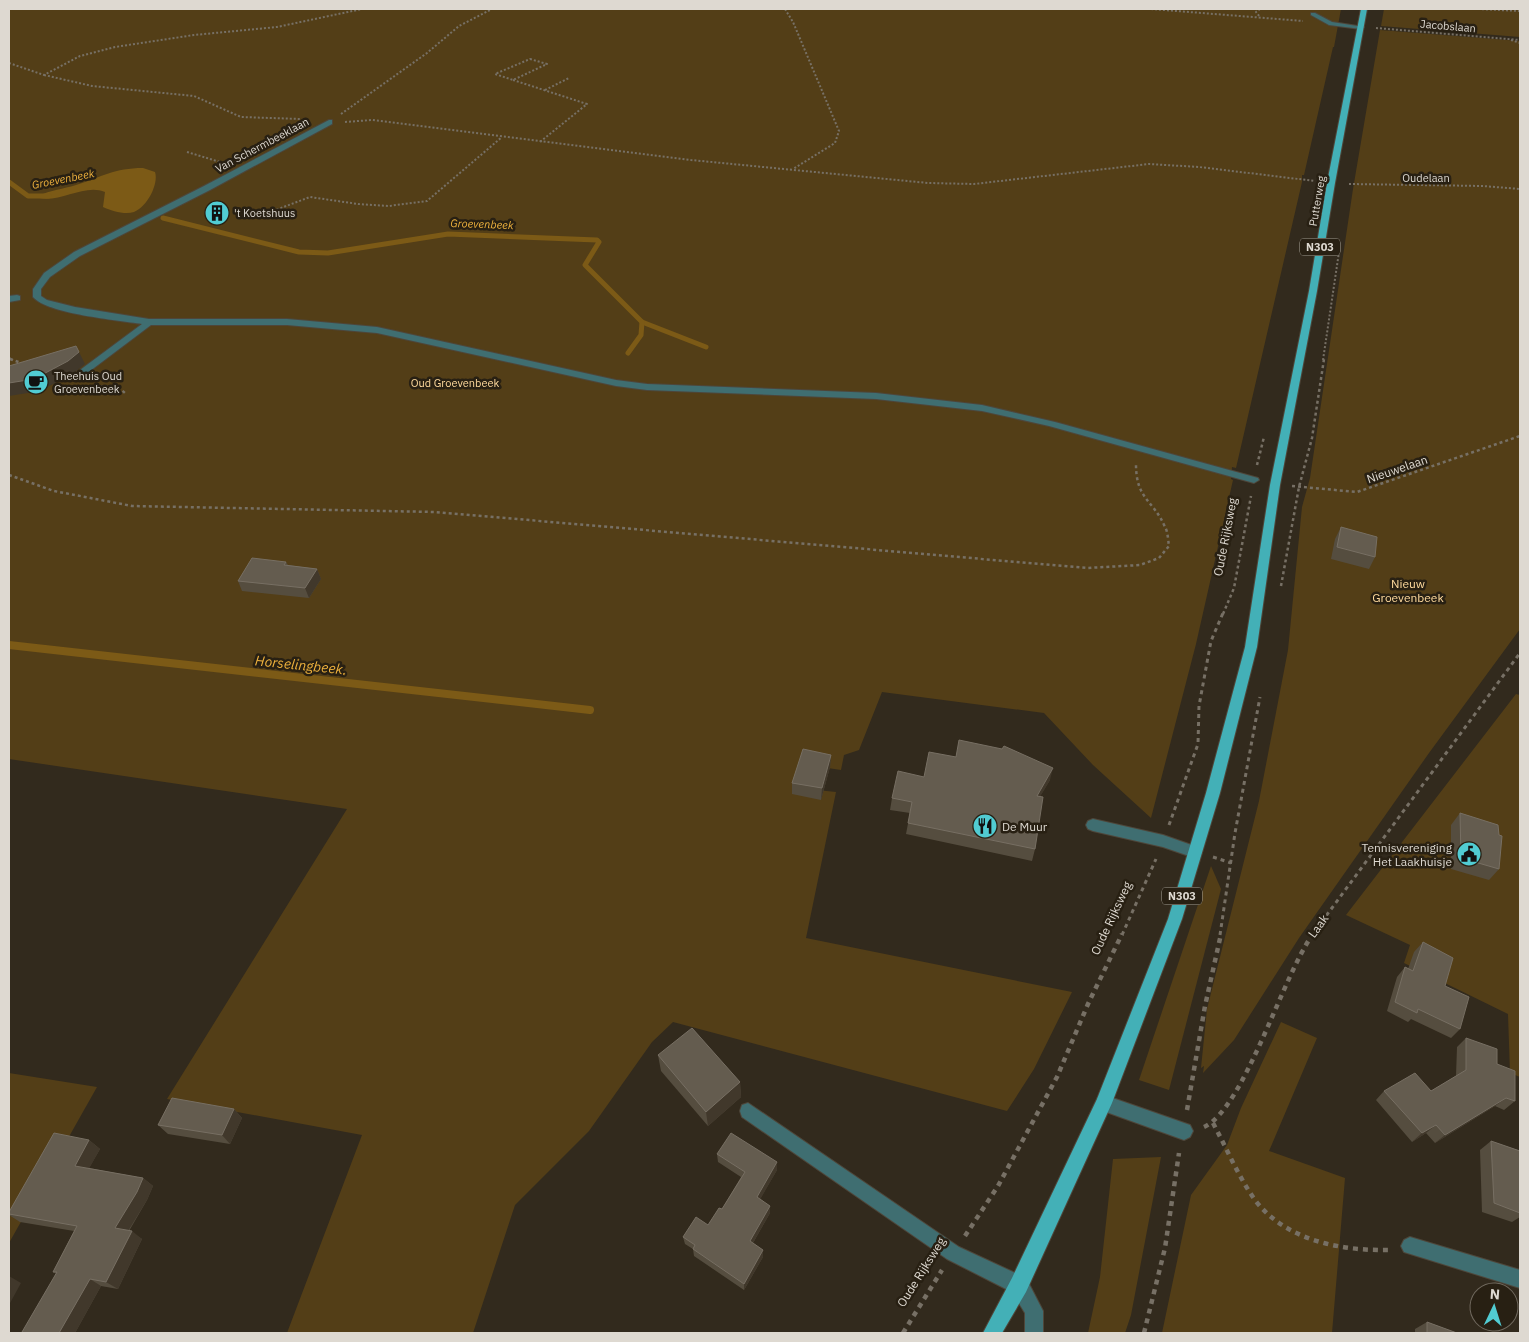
<svg xmlns="http://www.w3.org/2000/svg" width="1529" height="1342" font-family="'IBM Plex Sans',sans-serif">
<rect width="100%" height="100%" fill="#322a1d"/>
<g fill="#533e17">
<path d="M9,9H1341L1334,47H1333L1304,175H1302V182L1236,468L1232,467L1231,479L1233,480L1196,644L1151,818L1093,765L1044,713L882,692L859,750L844,755L841,770L821,767L817,790L836,792L806,938L1072,992L1034,1069L1007,1111L673,1022L652,1042L589,1131L515,1205L473,1333H287L362,1135L167,1099L347,809L9,759Z"/>
<path d="M1384,9H1520V37L1381,26Z"/>
<path d="M1380,30L1520,41V629L1429,753L1299,938L1234,1040L1203,1073L1204,1066L1201,1068L1207,1009L1259,801L1288,650L1302,507L1310,478L1353,189Z"/>
<path d="M1516,694L1520,695V1077L1510,1073L1508,1014L1404,963L1410,945L1346,915Z"/>
<path d="M1211,866L1221,889L1169,1090L1139,1080Z"/>
<path d="M1281,1022L1317,1038L1269,1151L1345,1178L1332,1333H1162L1191,1195L1227,1145L1241,1108Z"/>
<path d="M9,1073L97,1087L9,1243Z"/>
<path d="M1161,1157L1131,1315L1125,1333H1088L1100,1277L1113,1159Z"/>
</g>
<path fill="#7c5a16" d="M143,168L155,172C159,184 147,207 134,212C125,215 112,211 103,207L105,192C85,183 60,203 39,198L38,196C51,190 63,189 76,185C102,177 114,168 143,168Z"/>
<g fill="none" stroke-linecap="round" stroke-linejoin="round">
<g stroke="#7c5a16" stroke-width="5">
<path d="M9,182L28,196H49"/>
<path d="M163,218L299,252L328,253L448,234L597,240L599,242L585,265L642,322L706,347"/>
<path d="M628,353L641,335L642,322"/>
</g>
<path stroke="#7c5a16" stroke-width="8" d="M9,645L590,710"/>
<defs>
<g id="lane">
<path d="M1311,13H1315L1332,22L1364,27L1361,29L1329,25L1311,15Z"/>
<path d="M329,120H332V124L210,190L80,256L50,277L41,289V296L47,300L75,307L149,319H287L377,327L616,380L647,384L876,393L982,405L1055,422L1258,478L1259,480L1254,483L1049,426L982,411L876,399L647,390L616,386L377,333L287,325H151L82,377H76V373L142,324C117,320 48,314 33,297V289L44,273L74,252L204,186Z"/>
<path d="M17,295L20,296V300L9,302V296Z"/>
<path d="M1093,819L1163,835L1200,848L1202,852L1200,856L1195,858L1163,847L1093,831L1088,829L1086,825L1088,821Z"/>
<path d="M748,1103L959,1247L1026,1278L1043,1311V1333H1025V1313L1012,1292L947,1259L742,1117L740,1111L742,1105Z"/>
</g>
<g id="street">
<path d="M1104,1095L1190,1125L1193,1131L1190,1137L1184,1140L1098,1109L1096,1103L1098,1097Z"/>
<path d="M1410,1237L1520,1270V1288L1404,1252L1401,1246L1404,1240Z"/>
</g>
<path id="primary" d="M1361,9H1367L1335,183L1317,291L1280,485L1257,647L1220,793L1182,919L1112,1103L1026,1292L1002,1333H983L1012,1278L1097,1099L1168,919L1206,793L1245,647L1270,485L1309,291L1327,183Z"/>
</defs>
<use href="#lane" stroke="#4e463a" stroke-width="2"/>
<use href="#street" stroke="#4e463a" stroke-width="2"/>
<use href="#primary" stroke="#4e463a" stroke-width="2"/>
<g stroke="#777065" stroke-width="2" stroke-dasharray="2 2" stroke-linecap="butt">
<path d="M785,9L793,22L839,131L835,143L793,169"/>
<path d="M1151,9L1303,21"/>
<path d="M1260,9L1256,12L1260,17"/>
<path d="M1478,9L1520,11"/>
<path d="M1376,28L1520,40"/>
<path d="M1511,40L1520,43"/>
<path d="M530,59L547,64L513,80L495,74Z"/>
<path d="M9,63L44,75L80,56L115,47L194,35L277,27L362,9"/>
<path d="M44,75L92,86L194,96L241,117L301,119"/>
<path d="M513,80L587,104L540,142"/>
<path d="M545,90L569,78"/>
<path d="M341,114L427,53L459,26L492,9"/>
<path d="M345,122L372,120L691,160L928,183L974,184L1149,164L1199,167L1315,181"/>
<path d="M187,152L220,162"/>
<path d="M1349,184L1483,186L1520,189"/>
<path d="M273,211L310,197L358,204L389,206L427,201L502,137"/>
<path d="M9,358L13,360"/>
<path d="M1323,360L1339,252"/>
</g>
<g stroke="#777065" stroke-width="2.5" stroke-dasharray="3 3" stroke-linecap="butt">
<path d="M10,359L24,364"/>
<path d="M94,386L118,387L125,393"/>
<path d="M1257,465L1264,437"/>
<path d="M9,475L54,491L132,506L435,512L1087,568L1140,565L1159,558L1169,546C1168,540 1168,532 1165,527C1153,499 1136,500 1136,464"/>
<path d="M1292,486L1357,492L1520,436"/>
<path d="M1281,586L1299,487L1312,438L1324,359"/>
<path d="M1223,614L1234,588L1251,496"/>
</g>
<g stroke="#777065" stroke-width="3" stroke-dasharray="4 4" stroke-linecap="butt">
<path d="M1169,825L1198,744L1199,706L1211,641L1223,613"/>
<path d="M1213,857L1231,863"/>
<path d="M1122,935L1156,859"/>
<path d="M1220,935L1235,833L1260,697"/>
<path d="M1312,935L1520,653"/>
</g>
<g stroke="#777065" stroke-width="4.5" stroke-dasharray="5 5" stroke-linecap="butt">
<path d="M1187,1110L1205,1006L1221,934"/>
<path d="M1213,1123C1227,1149 1238,1176 1255,1200C1286,1241 1342,1251 1390,1250"/>
<path d="M1204,1127C1244,1109 1283,975 1313,934"/>
<path d="M965,1236L998,1186L1057,1077L1088,1004L1122,934"/>
<path d="M903,1333L942,1270"/>
<path d="M1144,1333L1165,1248L1179,1153"/>
</g>
<use href="#lane" fill="#3f6e71" fill-rule="evenodd"/>
<use href="#street" fill="#3f6e71" fill-rule="evenodd"/>
<use href="#primary" fill="#43b0b7" fill-rule="evenodd"/>
</g>
<g fill="#554d3f">
<path d="M1341,527L1375,557L1369,569L1331,559L1335,539Z"/>
<path d="M286,562L288,565L317,569L321,579L309,598L242,591L238,581Z"/>
<path d="M831,755L830,767L821,800L792,794V783Z"/>
<path d="M924,777L1050,780L1040,796L1035,849L1032,861L906,834L910,813L890,810L892,798Z"/>
<path d="M1460,813L1499,869L1489,880L1451,869V825Z"/>
<path d="M1423,942L1445,986L1460,1029L1451,1038L1411,1019L1408,1022L1387,1011L1397,977L1405,967L1408,969L1414,952Z"/>
<path d="M1466,1038L1497,1064L1515,1101L1504,1110L1495,1106L1435,1143L1426,1133L1412,1142L1376,1100L1384,1091H1431L1456,1076L1457,1047Z"/>
<path d="M658,1055L740,1082L741,1097L708,1126L661,1071Z"/>
<path d="M234,1109L242,1118L230,1144L168,1134L158,1125Z"/>
<path d="M89,1140L100,1149L89,1168L143,1178L153,1186L147,1200L129,1231L142,1239L118,1289L101,1286L75,1333H24L57,1274L53,1272L74,1231L20,1222L9,1215V1212Z"/>
<path d="M1491,1141L1520,1151V1217L1512,1222L1482,1212L1480,1150Z"/>
<path d="M717,1154L777,1170L760,1199L770,1206V1213L753,1243L763,1250V1257L744,1290L694,1256L693,1249L685,1244L683,1237L708,1225L722,1209L741,1177L718,1162Z"/>
<path d="M1427,1322L1457,1333H1415V1329Z"/>
</g>
<g fill="#41382b">
<path d="M76,346L85,364L74,373L40,391L9,396V383Z"/>
<path d="M317,569L321,579L309,598L305,588Z"/>
<path d="M831,755L830,767L821,800L822,788Z"/>
<path d="M1053,768L1050,780L1034,807L1037,796Z"/>
<path d="M740,1082L741,1097L708,1126L706,1112Z"/>
<path d="M1506,1098L1495,1106L1435,1143L1445,1135Z"/>
<path d="M234,1109L242,1118L230,1144L222,1135Z"/>
<path d="M1436,1125L1426,1133L1412,1142L1422,1133Z"/>
<path d="M89,1140L100,1149L86,1174L75,1166Z"/>
<path d="M777,1162V1170L757,1205V1197Z"/>
<path d="M143,1178L153,1186L147,1200L125,1236L115,1228Z"/>
<path d="M770,1206V1213L750,1248V1241Z"/>
<path d="M132,1231L142,1239L118,1289L106,1282Z"/>
<path d="M763,1250V1257L744,1290V1284Z"/>
<path d="M9,1276L21,1283L9,1305Z"/>
<path d="M90,1279L101,1286L75,1333H59Z"/>
</g>
<g fill="#645c4f" stroke="#776f63">
<path d="M76,346L79,352L68,361L34,379L9,383V366Z"/>
<path d="M1341,527L1377,537L1375,557L1337,547Z"/>
<path d="M252,558L286,562L284,565L317,569L305,588L238,581Z"/>
<path d="M959,740L1002,749L1004,746L1053,768L1037,796L1043,797L1035,849L908,823L912,802L892,798L898,771L924,777L929,752L956,757Z"/>
<path d="M803,749L831,755L822,788L792,783Z"/>
<path d="M1460,813L1498,825L1499,835L1502,836L1499,869L1461,858Z"/>
<path d="M1423,942L1453,958L1445,986L1469,997L1460,1029L1418,1009L1417,1013L1395,1002L1405,967L1413,971Z"/>
<path d="M692,1028L740,1082L706,1112L658,1055Z"/>
<path d="M1466,1038L1497,1049V1064L1515,1071V1101L1506,1098L1445,1135L1436,1125L1422,1133L1384,1091L1415,1073L1431,1091L1466,1070Z"/>
<path d="M172,1098L234,1109L222,1135L158,1125Z"/>
<path d="M54,1133L89,1140L75,1166L143,1178L137,1192L115,1228L132,1231L106,1282L90,1279L59,1333H25L22,1332L57,1272H53L77,1226L9,1214V1212Z"/>
<path d="M731,1133L777,1162L757,1197L770,1206L750,1241L763,1250L744,1284L693,1249L695,1245L683,1237L696,1217L708,1225L719,1208L722,1209L745,1172L717,1154Z"/>
<path d="M1491,1141L1520,1151V1213L1494,1203Z"/>
<path d="M1427,1322L1457,1333H1427Z"/>
</g>
<defs>
<symbol id="building-disc" viewBox="-11 -11 22 22"><circle r="9.5" fill="#51ccd3" stroke="#282013"/><path d="M-4-6H4V6H1V3H-1V6H-4ZM-2.5-4.3h1.7v1.8h-1.7ZM.8-4.3h1.7v1.8H.8ZM-2.5-1h1.7V.8h-1.7ZM.8-1h1.7V.8H.8Z" fill="#111"/></symbol>
<symbol id="cafe-disc" viewBox="-11 -11 22 22"><circle r="9.5" fill="#51ccd3" stroke="#282013"/><path d="M-5.5-4.5H6V0H3Q3 3.5 0 3.5H-2.5Q-5.5 3.5-5.5 0ZM3-3.2v2h1.7v-2ZM-6 4.5H4V6H-6Z" fill="#111"/></symbol>
<symbol id="restaurant-disc" viewBox="-11 -11 22 22"><circle r="9.5" fill="#51ccd3" stroke="#282013"/><path d="M-5-6h1v4h1v-4h1v4h1v-4h1v5L-1.5 .5V6h-2V.5L-5-1ZM5-6V6H3V1.5H1.5Q1.5-4 5-6Z" fill="#111"/></symbol>
<symbol id="civic-disc" viewBox="-11 -11 22 22"><circle r="9.5" fill="#51ccd3" stroke="#282013"/><path d="M-.6-6.5H3V-4.5H.6V-3L4-1V1h2V6H-6V1h2V-1L-.6-3ZM-1.2 2.5V6h2.4V2.5Z" fill="#111"/></symbol>
</defs>
<g fill-rule="evenodd">
<use href="#building-disc" x="203" y="199" width="28" height="28"/>
<use href="#cafe-disc" x="22" y="368" width="28" height="28"/>
<use href="#restaurant-disc" x="971" y="812" width="28" height="28"/>
<use href="#civic-disc" x="1455" y="840" width="28" height="28"/>
</g>
<g text-anchor="middle" dominant-baseline="central" stroke-width="5" stroke-linejoin="round" paint-order="stroke">
<g font-size="11" fill="#ded9d1" stroke="#282013">
<text transform="translate(1448 26) rotate(5)">Jacobslaan</text>
<text transform="translate(262 145) rotate(-28)">Van Schermbeeklaan</text>
<text x="1426" y="178">Oudelaan</text>
<text transform="translate(1317 201) rotate(-80)">Putterweg</text>
</g>
<g font-size="11" font-style="italic" fill="#efb23d" stroke="#282013">
<text transform="translate(63 179) rotate(-11)">Groevenbeek</text>
<text transform="translate(482 224) rotate(2)">Groevenbeek</text>
</g>
<g font-size="11" fill="#ded9d1" stroke="#282013" text-anchor="start">
<text x="234" y="213">'t Koetshuus</text>
<text x="54" y="376">Theehuis Oud<tspan x="54" dy="13">Groevenbeek</tspan></text>
</g>
<g fill="#282013" stroke="#a7a298" stroke-width="1">
<rect x="1300" y="238.5" width="40" height="17" rx="4"/>
<rect x="1162" y="887.5" width="40" height="17" rx="4"/>
</g>
<g font-size="11" font-weight="bold" fill="#ded9d1">
<text x="1320" y="247">N303</text>
<text x="1182" y="896">N303</text>
</g>
<g font-size="11" fill="#ffda9d" stroke="#282013">
<text x="455" y="383">Oud Groevenbeek</text>
</g>
<g font-size="12" fill="#ded9d1" stroke="#282013">
<text transform="translate(1397 469) rotate(-19)">Nieuwelaan</text>
<text transform="translate(1225 537) rotate(-79)">Oude Rijksweg</text>
<text transform="translate(1111 918) rotate(-65)">Oude Rijksweg</text>
<text transform="translate(1318 926) rotate(-54)">Laak</text>
<text transform="translate(921 1272) rotate(-58)">Oude Rijksweg</text>
</g>
<g font-size="12" fill="#ffda9d" stroke="#282013">
<text x="1408" y="583">Nieuw<tspan x="1408" dy="14">Groevenbeek</tspan></text>
</g>
<g font-size="12" fill="#ded9d1" stroke="#282013" text-anchor="start">
<text x="1002" y="826">De Muur</text>
<text x="1452" y="847" text-anchor="end">Tennisvereniging<tspan x="1452" dy="14">Het Laakhuisje</tspan></text>
</g>
<g font-size="14" font-style="italic" fill="#efb23d" stroke="#282013">
<text transform="translate(301 665) rotate(6)">Horselingbeek.</text>
</g>
</g>
<rect width="1529" height="1342" fill="none" stroke="#ded9d1" stroke-width="20"/>
<g transform="translate(1494 1307) rotate(4)"><circle r="24" fill="#282013" stroke="#716a5f"/>
<path d="M0-4L9 19L0 12L-9 19Z" fill="#51ccd3"/>
<text y="-8" font-size="14" font-weight="bold" text-anchor="middle" fill="#ded9d1">N</text>
</g>
</svg>
